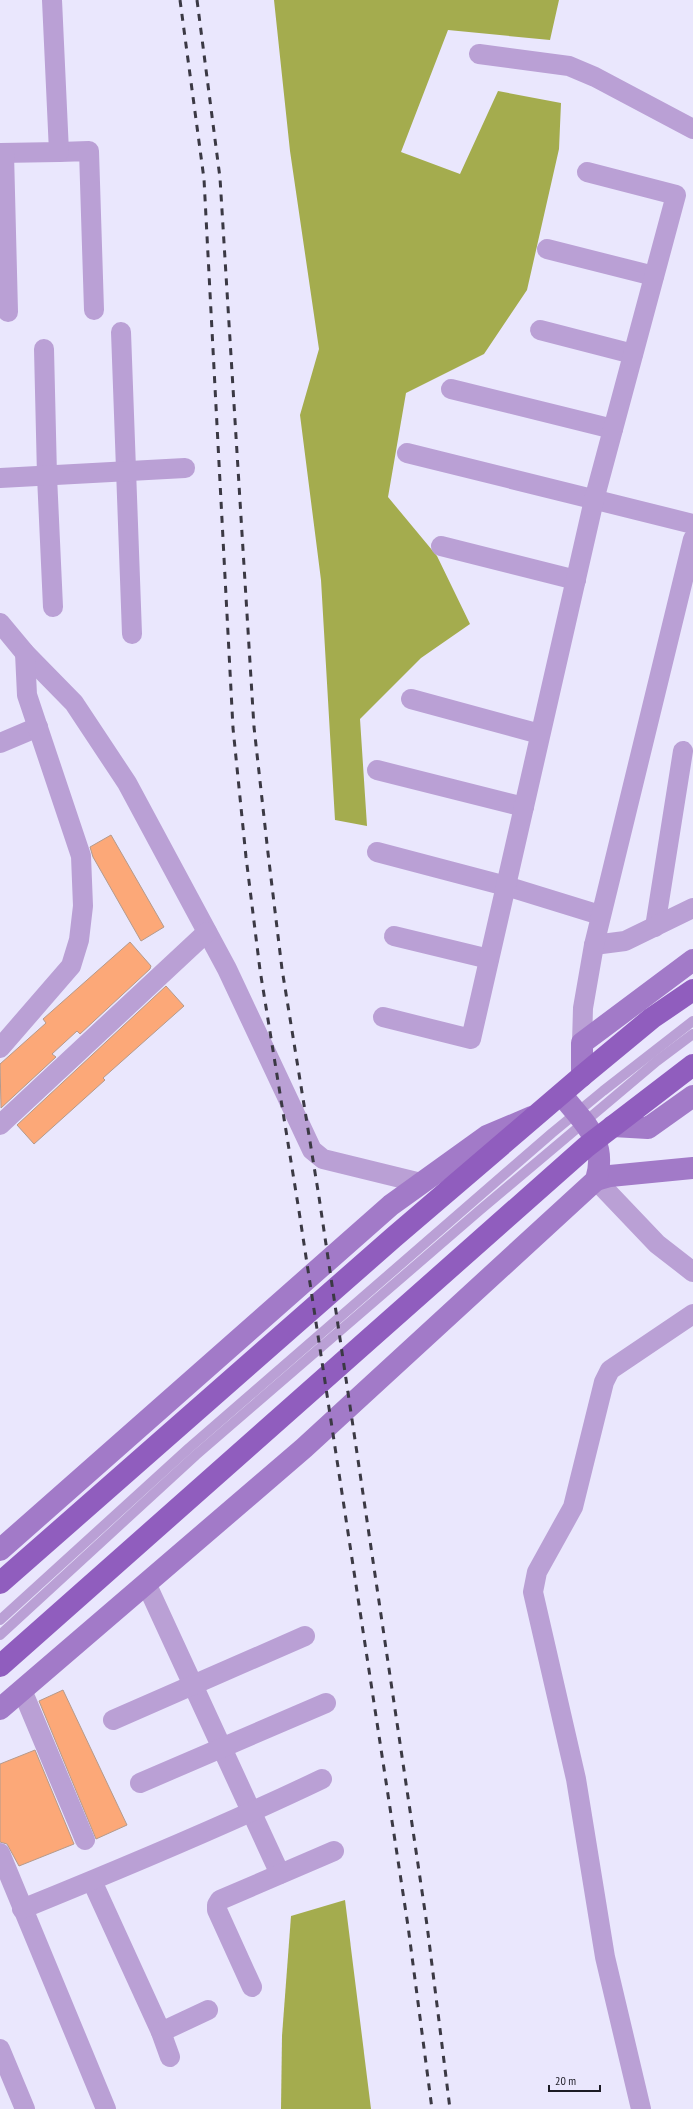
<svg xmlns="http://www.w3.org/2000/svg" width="693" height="2109" font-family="'PT Sans Narrow',sans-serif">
<rect width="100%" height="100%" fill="#eae7fd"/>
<g fill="#a4ac4e">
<path d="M274,0H559L550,40L448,30L401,152L460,174L498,91L561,103L559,149L527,290L484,354L406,393L388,497L437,556L470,624L421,658L360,719L367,826L335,820L321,580L300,415L319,349L290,151Z"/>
<path d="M345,1900L371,2109H281L282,2036L291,1916Z"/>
</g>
<g fill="#fca878" stroke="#b49a8c">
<path d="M111,835L164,927L141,941L93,857L90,847Z"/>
<path d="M130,942L151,966L150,969L80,1034L77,1031L52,1054L56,1057L1,1108L0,1064L46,1023L43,1019Z"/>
<path d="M166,986L184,1006L103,1078L105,1080L34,1144L17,1125Z"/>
<path d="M63,1690L127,1825L96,1839L39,1701Z"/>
<path d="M35,1750L74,1844L19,1866L7,1844L0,1842V1764Z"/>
</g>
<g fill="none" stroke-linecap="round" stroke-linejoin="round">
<g stroke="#baa0d5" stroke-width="10">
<path d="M0,1620L189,1448L552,1133L603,1091L693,1021"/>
<path d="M0,1635L196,1455L480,1210L657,1061L693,1034"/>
</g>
<g stroke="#baa0d5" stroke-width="20">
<path d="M479,54L569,66L595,77L693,129"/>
<path d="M59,152L89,151L94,310"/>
<path d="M0,153L59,152L52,0"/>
<path d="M4,153L8,312"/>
<path d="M547,249L654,276"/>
<path d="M540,330L633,354"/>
<path d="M121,332L132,634"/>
<path d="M44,349L47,476L53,607"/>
<path d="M451,389L613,429"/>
<path d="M407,453L693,524"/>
<path d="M0,478L185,468"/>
<path d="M441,546L576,580"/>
<path d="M0,623L25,653L74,703L127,783L227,969L312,1150L323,1159L421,1183"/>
<path d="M411,699L540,734"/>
<path d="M0,743L38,727"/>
<path d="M377,770L524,807"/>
<path d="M377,852L506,886L600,915"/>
<path d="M655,927L683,751"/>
<path d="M394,936L489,959"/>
<path d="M594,945L625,941L693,908"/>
<path d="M383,1017L471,1039L594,500L676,195L587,172"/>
<path d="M582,1043L583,1008L594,945L693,539"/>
<path d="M0,1048L71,966L79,940L83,906L81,856L27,695L25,653"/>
<path d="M0,1125L207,932"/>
<path d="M596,1180L657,1244L693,1272"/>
<path d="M146,1583L280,1874"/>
<path d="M22,1690L85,1840"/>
<path d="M113,1720L305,1636"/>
<path d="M140,1783L326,1703"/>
<path d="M0,1853L106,2109"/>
<path d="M92,1881L161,2032L170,2057"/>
<path d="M22,1909C123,1868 224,1826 322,1779"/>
<path d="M252,1987L217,1910V1905L220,1900L334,1851"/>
<path d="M161,2032L208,2010"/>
<path d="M0,2049L25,2109"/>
<path d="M641,2109L605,1957L576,1779L533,1592L537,1572L573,1507L604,1382L610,1370L693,1314"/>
</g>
<g stroke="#a27ac8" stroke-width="22">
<path d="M582,1076V1043L693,960"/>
<path d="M613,1126L648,1128L693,1096"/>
<path d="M596,1180L610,1176L693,1168"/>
<path d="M0,1550L391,1205L487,1136L532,1117"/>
<path d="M0,1709L304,1448L596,1180C608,1140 584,1124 562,1095"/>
</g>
<g stroke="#905dbe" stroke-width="22">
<path d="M0,1583L394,1237L582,1076L652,1018L693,990"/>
<path d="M0,1666L586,1147L693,1065"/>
</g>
<g stroke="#3b3944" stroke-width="3" stroke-dasharray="7 7" stroke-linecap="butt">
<path d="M180,0L204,179L233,728L246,857L260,970L299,1211L408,1926L432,2109"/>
<path d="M197,0L220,178L254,727L268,853L282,969L319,1197L427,1925L450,2109"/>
</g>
</g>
<path d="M549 2085v6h51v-6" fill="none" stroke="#1c1b24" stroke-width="2"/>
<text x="555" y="2085" font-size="12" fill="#1c1b24" stroke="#eae7fd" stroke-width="3" paint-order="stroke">20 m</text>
</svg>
